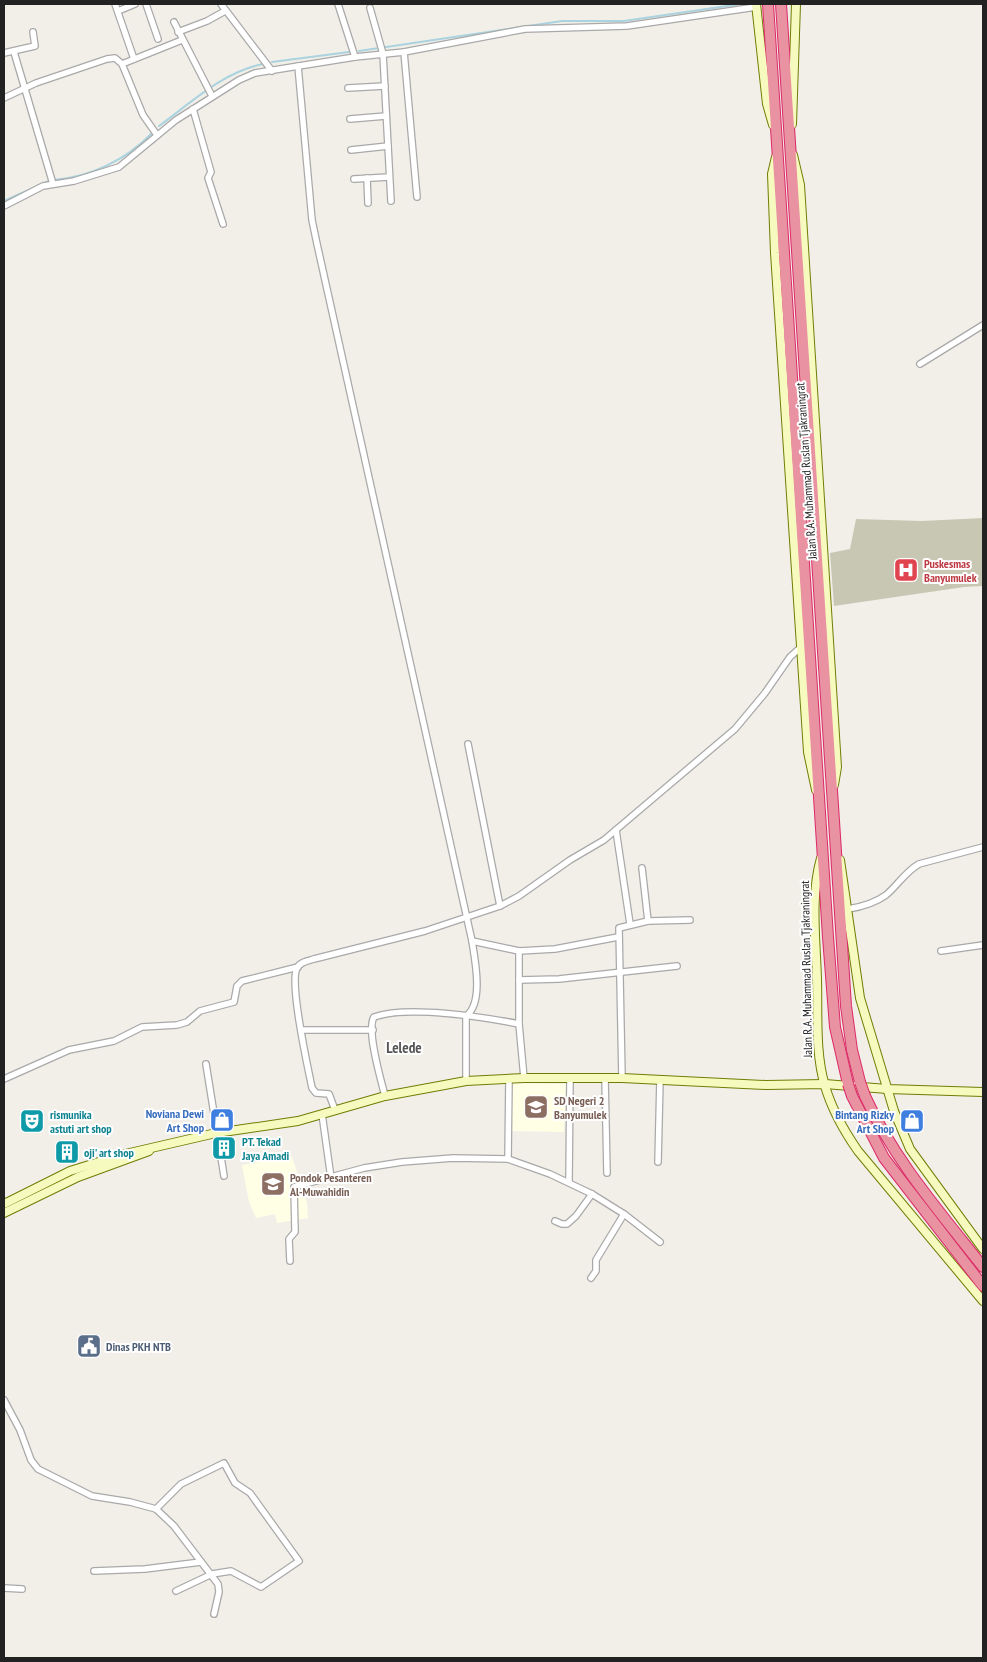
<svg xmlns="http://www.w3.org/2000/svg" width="987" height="1662" font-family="'PT Sans Narrow',sans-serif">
<rect width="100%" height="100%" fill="#f2efe9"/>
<g fill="#ffffe5">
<path d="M508,1083L566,1084L564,1132L507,1131Z"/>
<path d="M292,1157L307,1203L308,1218L277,1223L275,1214L256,1218L249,1202L242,1165Z"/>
</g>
<path fill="#c7c7b4" d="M983,518V586L964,587L834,606L830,553L850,549L856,519L922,521Z"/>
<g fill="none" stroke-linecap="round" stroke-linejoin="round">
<g stroke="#aad3df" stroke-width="2">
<path d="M359,51L562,21H624L741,4"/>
<path d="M272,62L349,52"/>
<path d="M159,126C192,102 223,72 263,64"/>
<path d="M54,180C90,177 126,160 151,134"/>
<path d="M4,201L49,181"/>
</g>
<defs>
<g id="street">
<path d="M115,4L134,59"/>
<path d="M146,4L158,39"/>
<path d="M221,4L272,71"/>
<path d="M338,4L355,57"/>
<path d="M370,8L383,54L391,201"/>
<path d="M118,11L135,4"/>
<path d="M174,22L212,96"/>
<path d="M178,32L207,21L225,11"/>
<path d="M14,52L53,184"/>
<path d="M404,52L417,197"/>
<path d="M4,53L35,46L33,32"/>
<path d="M122,64L182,40"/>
<path d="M298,66L312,220L317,244L472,941C475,960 484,1003 466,1016V1081"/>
<path d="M348,88L385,86"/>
<path d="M4,98L36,83L107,59L115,58L122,64L143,115L157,135"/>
<path d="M193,109L211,172L208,178L223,224"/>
<path d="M350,119L386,116"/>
<path d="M351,150L388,146"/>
<path d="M367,178L368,203"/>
<path d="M354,179L389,177"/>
<path d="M4,206L43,186L74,181L119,167L176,120L239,80L255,73L355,57L404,52L525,29L627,26L756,7"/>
<path d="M920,364L983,325"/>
<path d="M468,744L500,906"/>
<path d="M616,830L630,924"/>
<path d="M642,868L648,921"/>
<path d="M848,909C861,907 875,903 886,895C898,885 905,872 919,864L983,847"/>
<path d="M472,941L519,951L555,949L618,937"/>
<path d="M519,951V1024L524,1078"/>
<path d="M941,951L983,945"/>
<path d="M519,980L559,979L677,966"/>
<path d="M301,1030H373"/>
<path d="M206,1064L224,1176"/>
<path d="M605,1078L607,1173"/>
<path d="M622,1078L619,928L648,921L690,920"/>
<path d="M4,1079L69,1050L114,1041L142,1027L177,1025L187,1022L200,1011L234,1002L237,986L242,981L298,967"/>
<path d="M385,1096C381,1080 366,1030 374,1017C407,1005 483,1017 519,1024"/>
<path d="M335,1110L329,1094L316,1093L312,1088C308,1068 289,983 297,968C300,962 307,961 314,959L425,931L500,906L519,896L570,860L604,840L735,729L765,693L790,657L801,647"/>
<path d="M322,1114L331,1178"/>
<path d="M508,1159L509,1079"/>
<path d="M658,1162L660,1080"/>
<path d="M569,1182L570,1078"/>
<path d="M555,1221L562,1224H567L576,1216L592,1194"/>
<path d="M290,1261L289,1239L295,1232L294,1187L364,1168L402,1162L453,1158L508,1159L550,1174L592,1194L624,1214L660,1242"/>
<path d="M591,1278L596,1271V1260L624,1214"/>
<path d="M4,1400L20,1430L31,1460L38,1469L92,1496L130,1502L156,1509L174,1526L218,1584L219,1592L214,1614"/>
<path d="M156,1509L181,1484L224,1463L235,1483L250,1493L299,1561L261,1587L231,1571L212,1574L176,1591"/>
<path d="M94,1571L145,1569L201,1562"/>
<path d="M4,1588L22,1589"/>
</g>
<g id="secondary">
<path d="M756,4L767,104L773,125"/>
<path d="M792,124L796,4"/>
<path d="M793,155L800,185L837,767L834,785"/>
<path d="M776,157L772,174L775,253L808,752L816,790"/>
<path d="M821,858C810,897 816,940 817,980C818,1015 815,1053 825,1086C832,1110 844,1131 858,1151L983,1301"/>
<path d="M840,860L860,998L894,1111L910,1149L983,1249"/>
<path d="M4,1204L70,1171L121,1155L216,1133L298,1121L385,1096L466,1081L524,1078H622L766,1085L825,1084L887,1089L983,1092"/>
<path d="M4,1213L78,1177L149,1151"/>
</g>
<g id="highway">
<path d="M768,4L828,937L835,1027L848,1084"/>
<path d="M781,4L846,1006L852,1050L860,1082"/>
<path d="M852,1096L884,1158L983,1286"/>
<path d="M865,1096C894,1160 940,1212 983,1267"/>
</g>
</defs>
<use href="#street" stroke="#a9a9a9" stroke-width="8"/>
<use href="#secondary" stroke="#707d05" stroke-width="10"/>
<use href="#highway" stroke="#dc2a67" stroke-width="12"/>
<use href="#street" stroke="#fff" stroke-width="5.5"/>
<use href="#secondary" stroke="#f7fabf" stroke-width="8"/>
<use href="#highway" stroke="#e892a2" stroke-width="10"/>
<defs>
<g id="highway-bridge">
<path d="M860,1082L865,1096"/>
<path d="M848,1084L852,1096"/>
</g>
</defs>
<use href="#highway-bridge" stroke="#dc2a67" stroke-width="12" stroke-linecap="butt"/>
<use href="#highway-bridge" stroke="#e892a2" stroke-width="10"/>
</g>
<defs>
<symbol id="hospital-square" viewBox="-11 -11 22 22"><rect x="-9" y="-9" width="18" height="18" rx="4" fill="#e0444e" stroke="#fff"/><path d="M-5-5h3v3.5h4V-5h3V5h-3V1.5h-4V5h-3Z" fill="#fff"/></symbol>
<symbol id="school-square" viewBox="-11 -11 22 22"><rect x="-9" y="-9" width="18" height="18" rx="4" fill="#8d6e63" stroke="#fff"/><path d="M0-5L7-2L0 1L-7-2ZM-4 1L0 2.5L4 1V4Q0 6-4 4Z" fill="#fff"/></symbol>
<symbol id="shop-square" viewBox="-11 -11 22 22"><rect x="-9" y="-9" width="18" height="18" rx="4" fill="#3f7fe0" stroke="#fff"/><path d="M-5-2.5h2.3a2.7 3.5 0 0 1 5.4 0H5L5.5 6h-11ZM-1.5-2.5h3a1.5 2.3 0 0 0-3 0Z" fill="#fff"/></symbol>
<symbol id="theatre-square" viewBox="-11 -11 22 22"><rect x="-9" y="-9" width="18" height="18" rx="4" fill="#0f9aa8" stroke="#fff"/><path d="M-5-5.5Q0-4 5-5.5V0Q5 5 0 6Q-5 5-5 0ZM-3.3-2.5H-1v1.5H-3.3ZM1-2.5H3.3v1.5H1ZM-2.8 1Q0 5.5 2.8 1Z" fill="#fff"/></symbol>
<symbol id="building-square" viewBox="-11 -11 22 22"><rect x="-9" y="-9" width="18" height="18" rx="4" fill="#0f9aa8" stroke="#fff"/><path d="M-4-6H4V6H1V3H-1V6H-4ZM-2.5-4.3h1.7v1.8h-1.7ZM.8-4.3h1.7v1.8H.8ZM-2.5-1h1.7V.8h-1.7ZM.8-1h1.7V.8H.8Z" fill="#fff"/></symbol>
<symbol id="civic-square" viewBox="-11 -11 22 22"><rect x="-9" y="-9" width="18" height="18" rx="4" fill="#5c6f8a" stroke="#fff"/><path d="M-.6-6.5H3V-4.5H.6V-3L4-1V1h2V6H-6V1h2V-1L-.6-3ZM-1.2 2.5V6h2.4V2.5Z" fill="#fff"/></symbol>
</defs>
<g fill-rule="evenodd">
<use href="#hospital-square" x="892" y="556" width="28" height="28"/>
<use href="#school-square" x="522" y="1093" width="28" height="28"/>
<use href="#shop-square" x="208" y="1106" width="28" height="28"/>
<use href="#theatre-square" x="18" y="1107" width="28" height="28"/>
<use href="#shop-square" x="898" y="1107" width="28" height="28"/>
<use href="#building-square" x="210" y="1134" width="28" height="28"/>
<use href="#building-square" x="53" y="1138" width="28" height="28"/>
<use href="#school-square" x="259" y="1170" width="28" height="28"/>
<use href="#civic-square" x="75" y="1332" width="28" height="28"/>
</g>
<g text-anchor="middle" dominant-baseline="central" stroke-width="4" stroke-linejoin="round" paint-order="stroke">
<g font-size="12" fill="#222" stroke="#fff">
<text transform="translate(806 471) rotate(-94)">Jalan R.A. Muhammad Ruslan Tjakraningrat</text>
<text transform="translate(806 969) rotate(-91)">Jalan R.A. Muhammad Ruslan Tjakraningrat</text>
</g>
<g font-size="12" font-weight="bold" fill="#be3a42" stroke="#fff" text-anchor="start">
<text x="924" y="563">Puskesmas<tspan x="924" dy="14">Banyumulek</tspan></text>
</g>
<g font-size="12" font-weight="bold" fill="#785e54" stroke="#fff" text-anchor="start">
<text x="554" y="1100">SD Negeri 2<tspan x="554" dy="14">Banyumulek</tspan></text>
<text x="290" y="1177">Pondok Pesanteren<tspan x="290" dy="14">Al-Muwahidin</tspan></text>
</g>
<g font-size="12" font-weight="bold" fill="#366cbe" stroke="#fff" text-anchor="end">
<text x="204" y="1113">Noviana Dewi<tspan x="204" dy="14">Art Shop</tspan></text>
<text x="894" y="1114">Bintang Rizky<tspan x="894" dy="14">Art Shop</tspan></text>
</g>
<g font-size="12" font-weight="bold" fill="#0d838f" stroke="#fff" text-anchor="start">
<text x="50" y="1114">rismunika<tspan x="50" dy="14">astuti art shop</tspan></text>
<text x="242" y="1141">PT. Tekad<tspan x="242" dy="14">Jaya Amadi</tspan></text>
<text x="84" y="1152">oji' art shop</text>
</g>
<g font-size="12" font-weight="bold" fill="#4e5e75" stroke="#fff" text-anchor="start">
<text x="106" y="1346">Dinas PKH NTB</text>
</g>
<g font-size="15" font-weight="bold" fill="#555" stroke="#fff">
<text x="404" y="1047">Lelede</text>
</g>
</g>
<rect width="987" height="1662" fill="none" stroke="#222222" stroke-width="10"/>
</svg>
